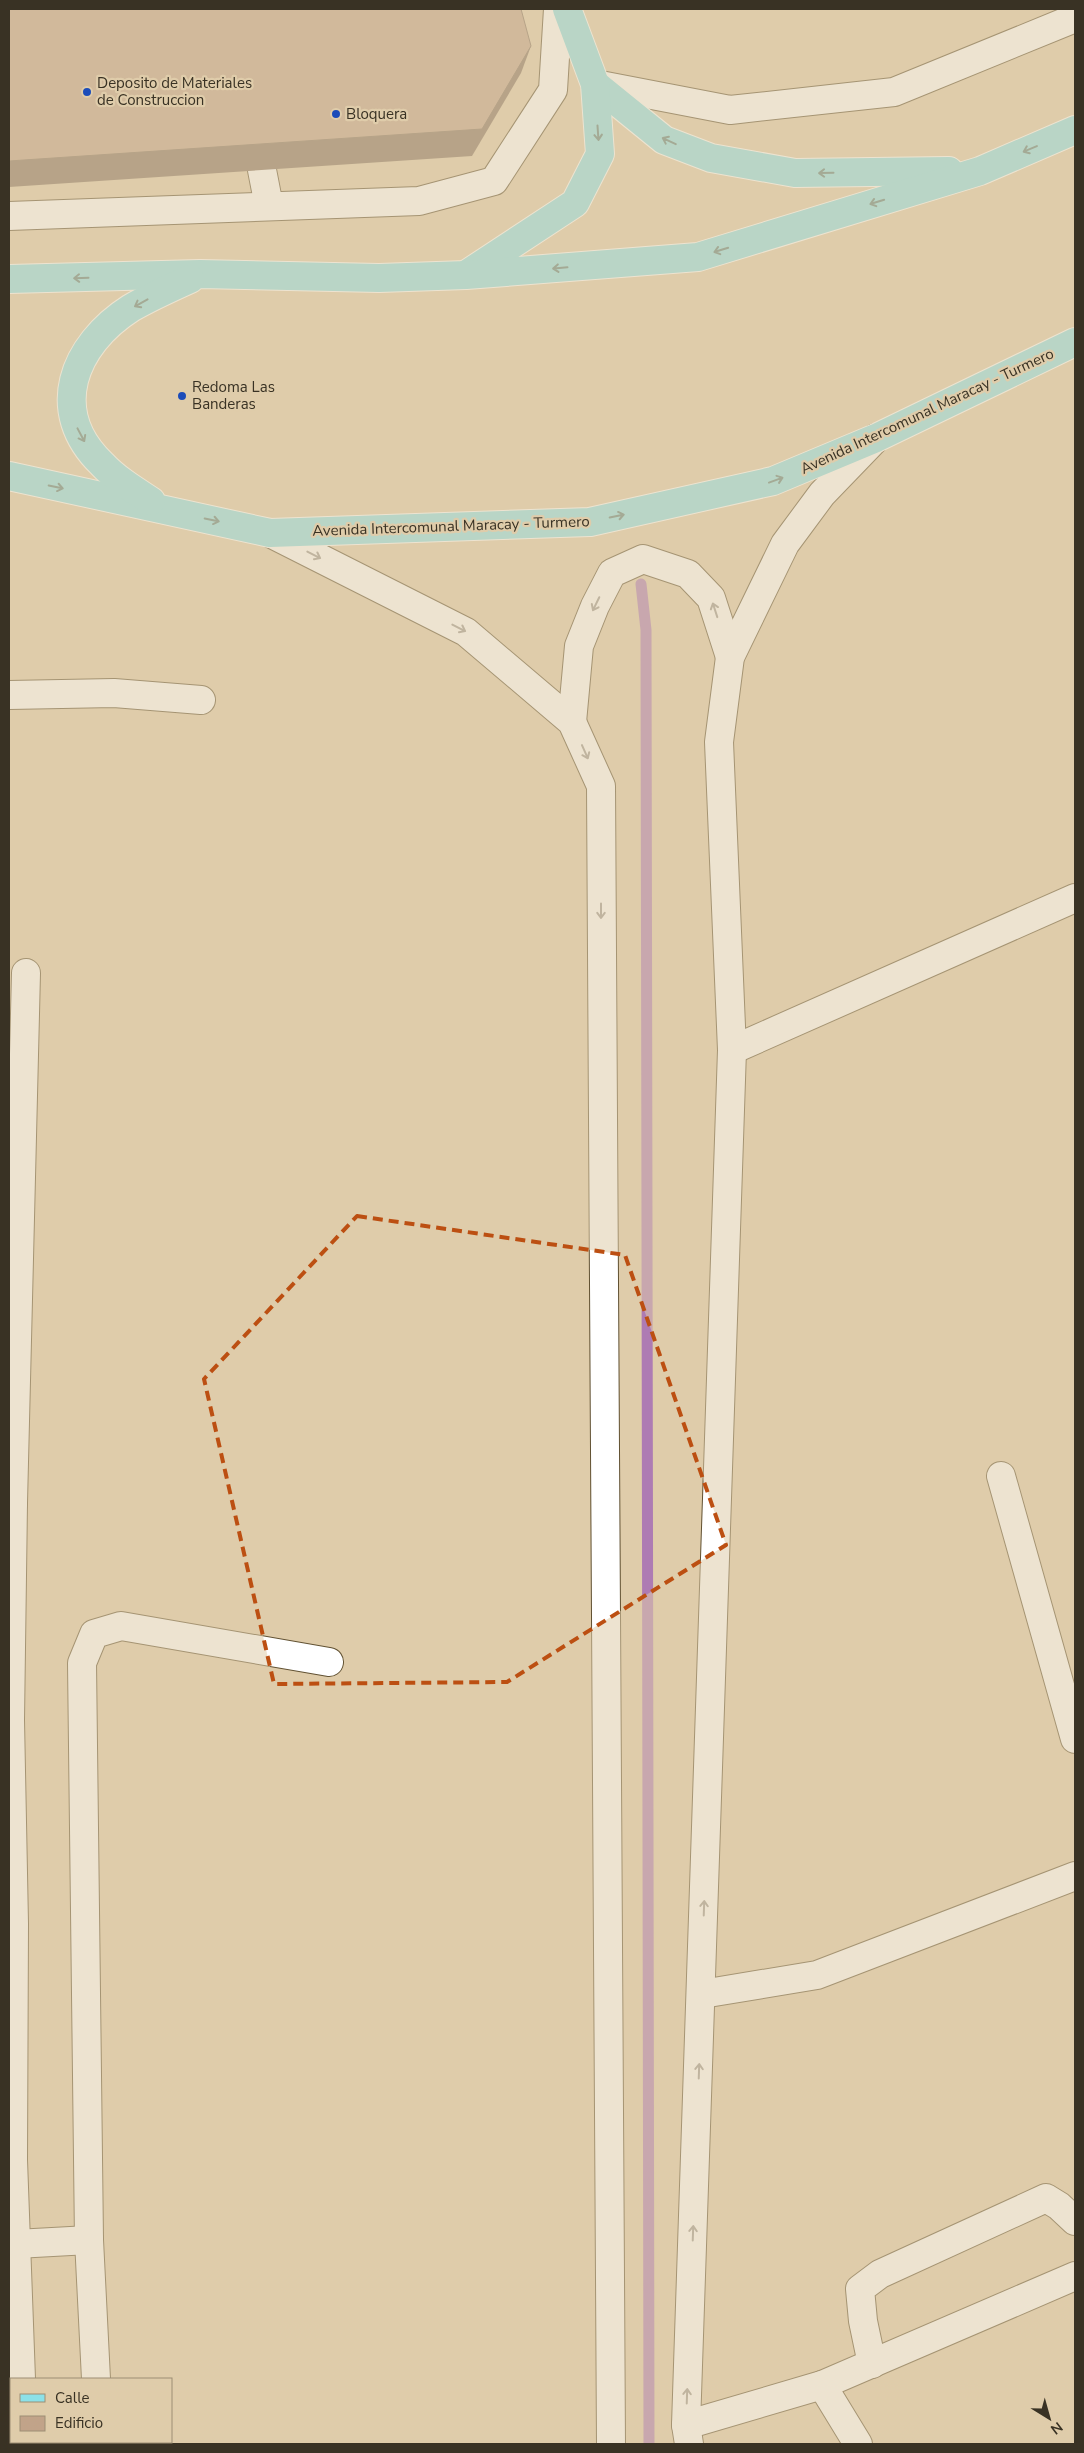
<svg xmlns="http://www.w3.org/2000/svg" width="1084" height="2453" font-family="'Nunito Sans',sans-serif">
<rect width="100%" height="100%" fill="#dfccaa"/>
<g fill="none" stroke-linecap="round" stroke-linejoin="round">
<path stroke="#ae7bb3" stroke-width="11" d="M641,584L646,630L649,2444"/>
<defs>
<g id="minor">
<path d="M595,84L730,110L894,92L1075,18"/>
<path d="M262,170L269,206"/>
<path d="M9,216L419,201L494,181L553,90L558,9"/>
<path d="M270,533L466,632L572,722L601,786L611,2444"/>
<path d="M9,695L114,693L201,700"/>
<path d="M572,722L579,646L595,606L612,573L643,559L688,574L711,598L730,657"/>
<path d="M732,1050L1075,898"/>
<path d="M1001,1476L1075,1739"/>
<path d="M9,1502L13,1503L10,1720L14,1924L13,2160L21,2379"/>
<path d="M13,1503L26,973"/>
<path d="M702,1994L817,1975L1075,1876"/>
<path d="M16,2244L89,2240"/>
<path d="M872,2364L863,2321L860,2289L880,2274L1046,2198L1059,2206L1075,2221"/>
<path d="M96,2379L89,2240L82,1663L94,1634L121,1626L329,1662"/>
<path d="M822,2385L858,2444"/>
<path d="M686,2425L822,2385L1075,2276"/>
<path d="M24,2442L25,2444"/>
<path d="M99,2442V2444"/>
<path d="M689,2444L686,2425L732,1050L719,742L730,657L785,544L822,494L876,438"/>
</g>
<g id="major">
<path d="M595,84L664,140L711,158L795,173L949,171"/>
<path d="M467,274L575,203L600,154L595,84L567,9"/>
<path d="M9,279L200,274L379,278L466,275L698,257L980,171L1075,130"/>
<path d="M9,476L270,533L590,522L773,481L876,438L1075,342"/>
<path d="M151,501C134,490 116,479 102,464C47,411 73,345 131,308C150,297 170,288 190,279"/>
</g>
</defs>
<use href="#minor" stroke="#615132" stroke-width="30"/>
<use href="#major" stroke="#fff" stroke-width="30"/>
<use href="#minor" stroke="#fff" stroke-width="28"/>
<use href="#major" stroke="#8ce1e8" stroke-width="28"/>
</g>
<path fill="#877260" d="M531,46L521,73L472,156L9,187V161Z"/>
<path fill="#c1a389" stroke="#877260" d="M9,9H521L531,46L482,129L9,161Z"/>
<defs><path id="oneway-shaft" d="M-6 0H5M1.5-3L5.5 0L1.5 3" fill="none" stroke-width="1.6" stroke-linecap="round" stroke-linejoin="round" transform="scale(1.25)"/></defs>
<g stroke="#5e817c">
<use href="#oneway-shaft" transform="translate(598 133) rotate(86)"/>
<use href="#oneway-shaft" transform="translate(669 141) rotate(-155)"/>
<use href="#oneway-shaft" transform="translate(1030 149) rotate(157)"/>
<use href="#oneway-shaft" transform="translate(826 173) rotate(179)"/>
<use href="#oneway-shaft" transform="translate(877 202) rotate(163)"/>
<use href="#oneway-shaft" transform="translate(721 250) rotate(163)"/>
<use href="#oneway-shaft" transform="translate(560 268) rotate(175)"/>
<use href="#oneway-shaft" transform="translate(81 278) rotate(178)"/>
<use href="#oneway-shaft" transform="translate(141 303) rotate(151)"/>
<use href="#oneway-shaft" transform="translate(81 435) rotate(62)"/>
<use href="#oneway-shaft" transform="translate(776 480) rotate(-20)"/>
<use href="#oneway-shaft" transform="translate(56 487) rotate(12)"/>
<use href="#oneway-shaft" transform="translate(617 516) rotate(-12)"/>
<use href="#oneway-shaft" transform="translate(212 520) rotate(12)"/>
</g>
<g stroke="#9c9892">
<use href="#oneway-shaft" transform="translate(314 555) rotate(27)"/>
<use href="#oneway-shaft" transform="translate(596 604) rotate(116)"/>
<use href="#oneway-shaft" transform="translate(715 610) rotate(-108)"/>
<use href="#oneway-shaft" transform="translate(459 628) rotate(27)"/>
<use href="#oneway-shaft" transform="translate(585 752) rotate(66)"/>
<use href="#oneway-shaft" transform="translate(601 911) rotate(90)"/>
<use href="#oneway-shaft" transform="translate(704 1908) rotate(-88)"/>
<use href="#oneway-shaft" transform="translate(699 2071) rotate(-88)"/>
<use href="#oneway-shaft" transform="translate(693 2233) rotate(-88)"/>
<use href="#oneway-shaft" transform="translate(687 2396) rotate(-88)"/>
</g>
<path d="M0 0H1084V2453H0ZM357,1216L625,1255L726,1545L507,1682L274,1684L204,1379Z" fill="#dfccaa" fill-opacity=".55" fill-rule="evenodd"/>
<path fill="none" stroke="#bc4f12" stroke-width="4" stroke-dasharray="10 6" stroke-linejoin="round" d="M357,1216L625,1255L726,1545L507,1682L274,1684L204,1379Z"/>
<g fill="#1c4cb9" stroke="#dfccaa" stroke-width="2">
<circle cx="87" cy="92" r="5"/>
<circle cx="336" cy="114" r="5"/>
<circle cx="182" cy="396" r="5"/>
</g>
<g text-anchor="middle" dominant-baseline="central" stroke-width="4.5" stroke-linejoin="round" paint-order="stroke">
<g font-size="15" fill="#393224" stroke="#dfccaa" text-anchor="start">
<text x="97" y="83">Deposito de Materiales<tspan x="97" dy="17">de Construccion</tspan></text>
<text x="346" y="114">Bloquera</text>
<text x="192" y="387">Redoma Las<tspan x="192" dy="17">Banderas</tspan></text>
</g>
<g font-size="15" fill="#393224" stroke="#dfccaa">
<text transform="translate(927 411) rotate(-25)">Avenida Intercomunal Maracay - Turmero</text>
<text transform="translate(451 526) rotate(-2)">Avenida Intercomunal Maracay - Turmero</text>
</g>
</g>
<rect width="1084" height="2453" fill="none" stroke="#393224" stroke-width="20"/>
<rect x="10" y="2378" width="162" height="65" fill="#dfccaa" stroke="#9d8e74"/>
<rect x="20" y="2394" width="25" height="8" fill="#8ce1e8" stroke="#9d8e74"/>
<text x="55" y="2403" font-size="15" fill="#393224">Calle</text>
<rect x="20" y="2416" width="25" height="15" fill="#c1a389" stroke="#9d8e74"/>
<text x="55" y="2428" font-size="15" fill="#393224">Edificio</text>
<g transform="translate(1049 2418) rotate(143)" stroke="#dfccaa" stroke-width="4" paint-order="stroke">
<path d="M0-4L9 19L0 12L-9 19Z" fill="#393224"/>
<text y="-8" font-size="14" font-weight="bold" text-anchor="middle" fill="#393224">N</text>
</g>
</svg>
